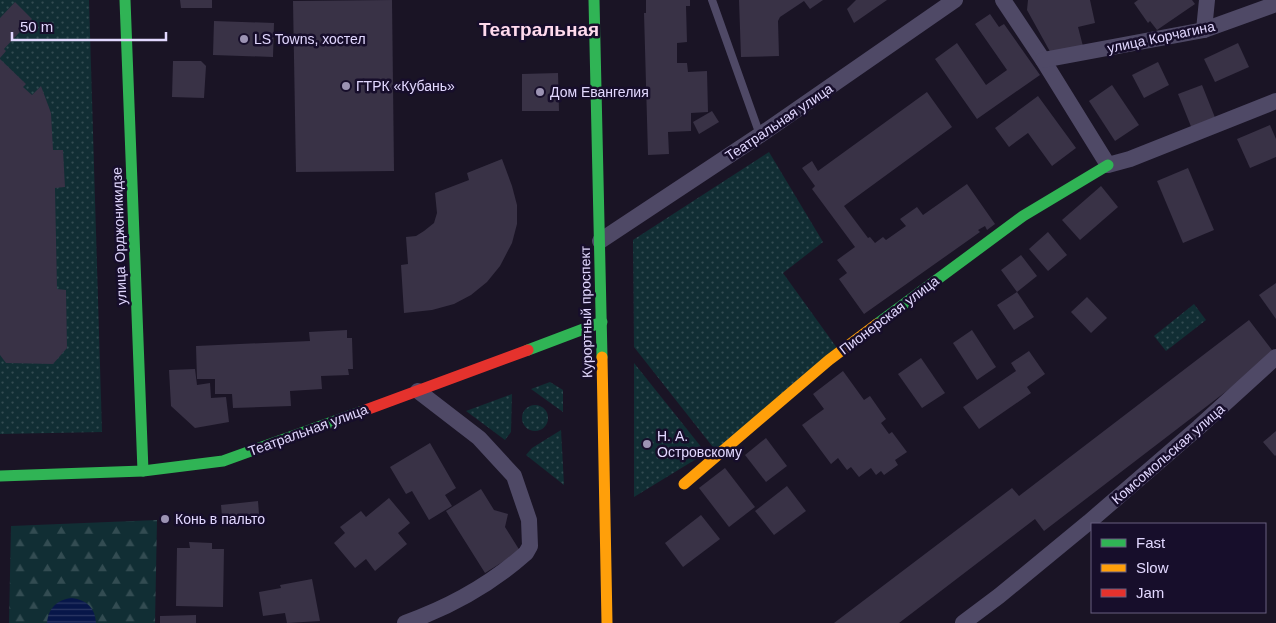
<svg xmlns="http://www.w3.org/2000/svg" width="1276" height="623" font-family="Arial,sans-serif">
<defs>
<pattern id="grass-dots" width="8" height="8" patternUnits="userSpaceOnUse" patternTransform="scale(1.25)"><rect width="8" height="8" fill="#112e34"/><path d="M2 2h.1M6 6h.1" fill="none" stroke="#334c52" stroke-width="1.8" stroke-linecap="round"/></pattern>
<pattern id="forest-firs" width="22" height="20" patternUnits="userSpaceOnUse" patternTransform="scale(1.25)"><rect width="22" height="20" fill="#112e34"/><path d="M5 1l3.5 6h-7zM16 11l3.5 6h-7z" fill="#334c52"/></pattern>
<pattern id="water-rules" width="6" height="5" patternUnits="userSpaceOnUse" patternTransform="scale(1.25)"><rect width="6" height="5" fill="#071649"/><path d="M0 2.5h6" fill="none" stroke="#2b3764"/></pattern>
</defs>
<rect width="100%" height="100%" fill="#1a1425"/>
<g fill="url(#grass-dots)">
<path d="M0,0H89L102,432L0,434Z"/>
<path d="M769,152L823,242L783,273L837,348L716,451L634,347L633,240Z"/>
<path d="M1194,304L1206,320L1166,351L1154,336Z"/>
<path d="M634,363L706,453L634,497Z"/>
<path d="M550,382L563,390V412L531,389Z"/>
<path d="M512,394L511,432L505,440L466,411Z"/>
<circle cx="535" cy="418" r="13"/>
<path d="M561,430L564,485L526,455L532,448Z"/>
</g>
<path fill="url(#forest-firs)" d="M157,520L155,623H9L11,526Z"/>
<path fill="url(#water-rules)" d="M72,598C87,600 95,608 96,623H47C48,608 58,599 72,598Z"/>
<g fill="#393246">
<path d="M180,0H212V8H181Z"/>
<path d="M392,0L394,171L296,172L293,1Z"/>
<path d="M646,0H690V6H686L687,42L677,43V63H687L688,72L707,71L708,112L691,113V131L668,132L669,154L648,155L644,13H646Z"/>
<path d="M739,0H823L810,9L804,1L780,17L778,21L779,56L741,57Z"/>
<path d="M856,0H887L854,23L847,9Z"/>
<path d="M1028,0H1090L1095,23L1078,27L1084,50L1053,57L1027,10Z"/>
<path d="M1138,0H1192L1195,4L1157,30L1150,21L1148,23L1134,3Z"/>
<path d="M15,2L32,19L4,49L6,51L0,58V18Z"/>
<path d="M990,14L999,27L1004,24L1040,75L977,119L935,59L957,43L986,85L1007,70L975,24Z"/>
<path d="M214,21L274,23L273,57L213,55Z"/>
<path d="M1238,43L1249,67L1215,82L1204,59Z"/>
<path d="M0,59L26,84L23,87L32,95L41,86L51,113L53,150H63L65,187L55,188L57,289L66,290L67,348L53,364L6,363L0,355Z"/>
<path d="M173,61H201L206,66L204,98L172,97Z"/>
<path d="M1158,62L1169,85L1144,98L1132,75Z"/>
<path d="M558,73L559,111H522V74Z"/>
<path d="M1112,85L1139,125L1115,141L1089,101Z"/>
<path d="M1202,85L1216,120L1192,129L1178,94Z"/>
<path d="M927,92L952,127L844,206L868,238L870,237L875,243L883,237L886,240L906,226L900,219L917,207L923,215L967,184L995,224L987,230L985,226L978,230L980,232L864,314L839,279L847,273L837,260L855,247L812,189L815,186L802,168L812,161L818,171Z"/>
<path d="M1038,96L1076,148L1052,166L1028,133L1009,147L995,128Z"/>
<path d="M712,111L719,122L699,134L693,122Z"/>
<path d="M1270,125L1276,139V157L1250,168L1237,139Z"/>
<path d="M502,159L512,186L517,205V224L512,243L500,266L487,282L471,295L454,304L432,310L404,313L401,265L408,264L406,237L416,236L424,231L434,223L437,213L435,193L469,180L467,173Z"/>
<path d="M1188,168L1214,230L1183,243L1157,181Z"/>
<path d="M1101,186L1118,207L1080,240L1062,220Z"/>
<path d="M1048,232L1067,255L1048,271L1029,249Z"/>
<path d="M1021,255L1037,276L1017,292L1034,317L1014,330L997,305L1017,292L1001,270Z"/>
<path d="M1276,283V319L1259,295Z"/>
<path d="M1087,297L1107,318L1091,333L1071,312Z"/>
<path d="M1249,320L1275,354L1044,531L1035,519L899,623H834L1012,488L1019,496Z"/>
<path d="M347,330V338H352L353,369H348L349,375L321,376L322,389L290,391L291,406L233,408L232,394H215V379H197L196,346L310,341L309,332Z"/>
<path d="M972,330L996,367L977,380L953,343Z"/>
<path d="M1029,351L1045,374L1027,387L1031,393L979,429L963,407L1016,371L1011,363Z"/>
<path d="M921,358L945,393L922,408L898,374Z"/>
<path d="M195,369L197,385L210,383L211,398L226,397L229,422L195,428L171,406L169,370Z"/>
<path d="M843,371L864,400L870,396L886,419L881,423L889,434L892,432L907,452L895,460L898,465L884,475L881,471L876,475L871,468L859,477L851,467L847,470L838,458L831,464L802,425L824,409L813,394Z"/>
<path d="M1276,431V455L1275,456L1263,442Z"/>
<path d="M766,438L787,466L766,482L745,455Z"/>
<path d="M430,443L456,488L445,495L452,506L429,520L412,491L406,494L390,467Z"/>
<path d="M725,468L755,507L729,527L699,488Z"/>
<path d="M787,486L806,511L774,535L755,511Z"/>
<path d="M481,489L494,510L508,514L505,527L520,551L485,573L446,511Z"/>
<path d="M389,498L410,523L398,533L407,544L375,571L366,559L355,568L334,543L345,533L340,527L361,511L366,517Z"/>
<path d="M258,501L259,514L222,517L221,505Z"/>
<path d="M701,515L720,539L683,567L665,543Z"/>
<path d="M189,542L212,543V549H224L223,607L176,606L177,548H190Z"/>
<path d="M312,579L320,621L287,623L285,613L263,616L259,592L281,588L280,585Z"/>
<path d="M196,615V623H160V616Z"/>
</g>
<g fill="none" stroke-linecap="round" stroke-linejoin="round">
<path stroke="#4f4966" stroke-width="8" d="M712,0L760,135"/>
<g stroke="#4f4966" stroke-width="16">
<path d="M1003,0L1043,60L1108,165L1130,159L1276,101"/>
<path d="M1204,30L1207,0"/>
<path d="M1043,60L1204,30L1276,4"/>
<path d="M600,241L760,135L955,0"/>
<path d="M405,623C450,607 490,585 526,553L530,546L529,520L514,476L479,438L418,391"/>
<path d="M963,623L999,596L1089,522L1199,427L1276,357"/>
</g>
<g stroke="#30b455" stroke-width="11">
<path d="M125,0L143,471"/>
<path d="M594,0L602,357"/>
<path d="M877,324L1023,216L1108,165"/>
<path d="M528,350L602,322"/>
<path d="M0,476L143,471L223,461L363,411"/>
</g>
<g stroke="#ff9f0a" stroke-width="11">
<path d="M602,357L607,623"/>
<path d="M684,484L829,360L877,324"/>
</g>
<path stroke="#e5322d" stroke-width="11" d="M363,411L528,350"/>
</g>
<g fill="#9c93b3" stroke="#170e2b" stroke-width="2">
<circle cx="244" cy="39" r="5"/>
<circle cx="346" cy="86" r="5"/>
<circle cx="540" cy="92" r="5"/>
<circle cx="647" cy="444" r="5"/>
<circle cx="165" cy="519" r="5"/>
</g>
<g text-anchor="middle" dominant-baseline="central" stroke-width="5" stroke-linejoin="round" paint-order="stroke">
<g font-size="14" fill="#e2d8ff" stroke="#170e2b">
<text transform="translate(1161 37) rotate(-12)">улица Корчагина</text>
<text transform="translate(779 122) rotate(-34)">Театральная улица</text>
<text transform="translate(119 236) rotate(-92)">улица Орджоникидзе</text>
<text transform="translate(586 312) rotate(-91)">Курортный проспект</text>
<text transform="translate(889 315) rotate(-37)">Пионерская улица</text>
<text transform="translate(308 430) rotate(-20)">Театральная улица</text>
<text transform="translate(1168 454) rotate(-41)">Комсомольская улица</text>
</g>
<g font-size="14" fill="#e2d8ff" stroke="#170e2b" text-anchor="start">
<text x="254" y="39">LS Towns, хостел</text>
<text x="356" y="86">ГТРК «Кубань»</text>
<text x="550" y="92">Дом Евангелия</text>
<text x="657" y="436">Н. А.<tspan x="657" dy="16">Островскому</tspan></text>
<text x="175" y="519">Конь в пальто</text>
</g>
<g font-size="19" font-weight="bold" fill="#ffdaed" stroke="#170e2b">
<text x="539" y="29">Театральная</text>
</g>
</g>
<rect x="1091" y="523" width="175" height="90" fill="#170e2b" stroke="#685f80"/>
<rect x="1101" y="539" width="25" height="8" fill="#30b455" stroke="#685f80"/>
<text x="1136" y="548" font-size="15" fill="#e2d8ff">Fast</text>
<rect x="1101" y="564" width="25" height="8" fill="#ff9f0a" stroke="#685f80"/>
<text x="1136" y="573" font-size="15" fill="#e2d8ff">Slow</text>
<rect x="1101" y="589" width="25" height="8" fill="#e5322d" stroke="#685f80"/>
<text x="1136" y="598" font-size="15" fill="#e2d8ff">Jam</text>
<path d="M12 32v8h154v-8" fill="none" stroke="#e2d8ff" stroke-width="2.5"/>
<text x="20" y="32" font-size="15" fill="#e2d8ff" stroke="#170e2b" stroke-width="4" paint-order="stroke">50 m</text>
</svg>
